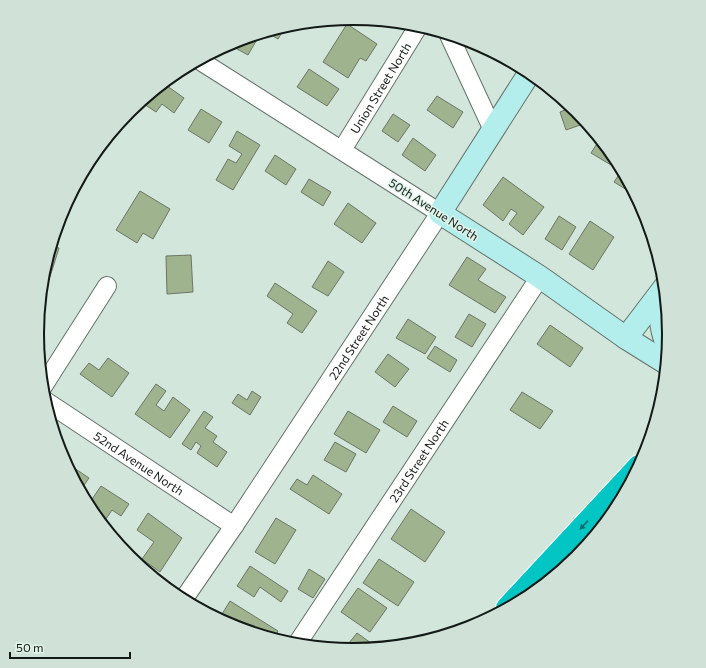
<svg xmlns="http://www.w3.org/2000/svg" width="706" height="668" font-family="Commissioner,sans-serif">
<rect width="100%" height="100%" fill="#d3e6dc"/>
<g fill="#9fb38e" stroke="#6d7566">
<path d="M347,24L377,44L366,61L360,58L348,78L323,62Z"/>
<path d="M286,26L278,39L266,32Z"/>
<path d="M256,35L259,36L248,55L228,44Z"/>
<path d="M309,69L339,89L327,106L297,87Z"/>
<path d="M163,83L184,98L174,113L162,104L156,112L141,102Z"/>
<path d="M437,96L463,112L453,128L427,110Z"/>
<path d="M572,107L586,123L566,130L560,112Z"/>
<path d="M201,109L222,122L209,143L188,130Z"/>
<path d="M393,114L410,125L398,142L382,131Z"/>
<path d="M237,131L260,145L233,190L216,180L228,159L236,163L242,154L229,146Z"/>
<path d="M413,138L436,155L425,171L402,155Z"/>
<path d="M600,139L616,159L619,164L616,168L591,153Z"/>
<path d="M275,155L296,169L286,185L265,171Z"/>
<path d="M622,170L635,195L614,182Z"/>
<path d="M503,177L544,207L523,235L509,224L517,213L511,209L503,221L483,205Z"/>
<path d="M309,179L331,192L323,206L301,192Z"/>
<path d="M140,191L170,209L153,239L143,233L137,243L116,230Z"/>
<path d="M348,203L376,223L362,243L334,224Z"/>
<path d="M645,214L653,239H651L641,216Z"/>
<path d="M559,216L576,227L562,250L545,239Z"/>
<path d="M590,221L614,237L593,270L569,254Z"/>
<path d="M51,246L59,248L50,277L43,275Z"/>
<path d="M191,255L193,292L167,294L166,256Z"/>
<path d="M467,257L486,269L478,280L506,297L495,313L449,285Z"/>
<path d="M328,261L344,272L328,296L312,287Z"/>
<path d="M275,283L317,311L302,333L287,323L293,314L267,296Z"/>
<path d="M469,314L486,324L472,347L455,337Z"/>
<path d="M408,319L436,337L425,354L396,338Z"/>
<path d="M550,325L583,348L570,367L537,344Z"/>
<path d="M435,346L457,360L450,372L427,358Z"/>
<path d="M388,354L409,369L395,387L375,372Z"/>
<path d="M108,358L129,373L112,397L80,374L89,363L99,370Z"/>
<path d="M156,384L166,391L156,405L164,411L173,397L190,410L170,438L135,414Z"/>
<path d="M252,391L261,397L250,415L232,403L238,394L247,400Z"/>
<path d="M522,392L553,411L540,429L510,410Z"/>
<path d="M393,406L417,421L407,437L383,422Z"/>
<path d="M204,411L213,417L205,428L217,436L213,442L227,452L217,467L197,453L201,446L196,442L191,450L182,444Z"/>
<path d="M348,411L380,430L366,453L334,434Z"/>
<path d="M335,442L356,454L346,472L324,460Z"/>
<path d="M68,464L89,478L80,491L67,466Z"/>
<path d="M313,475L342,494L329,514L290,489L297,479L307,485Z"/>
<path d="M101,486L129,504L121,516L112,510L104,522L96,517L90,509L88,505Z"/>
<path d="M411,509L445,532L425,562L391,539Z"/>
<path d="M148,513L182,538L160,572L142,559L154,542L137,530Z"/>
<path d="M276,518L296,530L275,564L255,552Z"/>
<path d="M379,559L414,582L398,606L363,583Z"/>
<path d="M250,566L288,591L281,602L260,587L254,597L237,586Z"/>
<path d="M309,569L325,579L313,598L298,589Z"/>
<path d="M358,588L387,608L370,632L341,612Z"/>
<path d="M230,601L278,631L274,639L232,626L219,619Z"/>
<path d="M357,633L378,648L359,649L349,643Z"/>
</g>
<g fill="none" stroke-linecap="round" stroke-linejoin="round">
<defs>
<g id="street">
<path d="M449,35L493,130"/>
<path id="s1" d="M342,150L419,25"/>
<path d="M42,388L107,286"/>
<path id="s2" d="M44,400L234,526"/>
<path id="s3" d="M183,600L234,526L440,213L199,60"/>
<path id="s4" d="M297,644L540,277"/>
</g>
<g id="secondary">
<path d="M530,72L440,213L540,277L626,338L666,363"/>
<path d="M665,294C658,312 660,329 668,347"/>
<path d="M626,338L664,288"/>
</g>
<path id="highway" d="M507,608L639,466"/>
</defs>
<use href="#street" stroke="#63736a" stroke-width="20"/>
<use href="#secondary" stroke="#63736a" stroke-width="24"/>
<use href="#highway" stroke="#fff" stroke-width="24"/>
<use href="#street" stroke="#fff" stroke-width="18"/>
<use href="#secondary" stroke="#b3eeed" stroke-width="22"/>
<use href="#highway" stroke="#03c5c3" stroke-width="22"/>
</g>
<defs><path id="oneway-solid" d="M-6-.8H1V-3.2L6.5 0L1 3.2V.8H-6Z"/></defs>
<use fill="#0b6f6c" href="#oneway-solid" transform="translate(584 525) rotate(133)"/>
<g text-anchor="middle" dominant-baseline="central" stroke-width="3" stroke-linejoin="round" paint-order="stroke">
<g font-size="12" fill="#131916" stroke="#e0f4e9">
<text stroke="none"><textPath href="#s1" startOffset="73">Union Street North</textPath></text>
<text transform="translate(434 209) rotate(33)">50th Avenue North</text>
<text stroke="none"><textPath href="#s3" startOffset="316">22nd Street North</textPath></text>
<text stroke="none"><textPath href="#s4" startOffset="220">23rd Street North</textPath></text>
<text stroke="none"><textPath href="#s2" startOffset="114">52nd Avenue North</textPath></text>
</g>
</g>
<path d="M0 0H706V668H0ZM44 334a309 309 0 1 1 618 0a309 309 0 1 1-618 0Z" fill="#d0e2d8" fill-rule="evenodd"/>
<path fill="none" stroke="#131916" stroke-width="2" d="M44 334a309 309 0 1 1 618 0a309 309 0 1 1-618 0Z"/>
<path d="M10 652v6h120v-6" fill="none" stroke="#131916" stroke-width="2"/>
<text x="16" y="652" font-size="12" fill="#131916" stroke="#e0f4e9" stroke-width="3" paint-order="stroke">50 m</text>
</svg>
